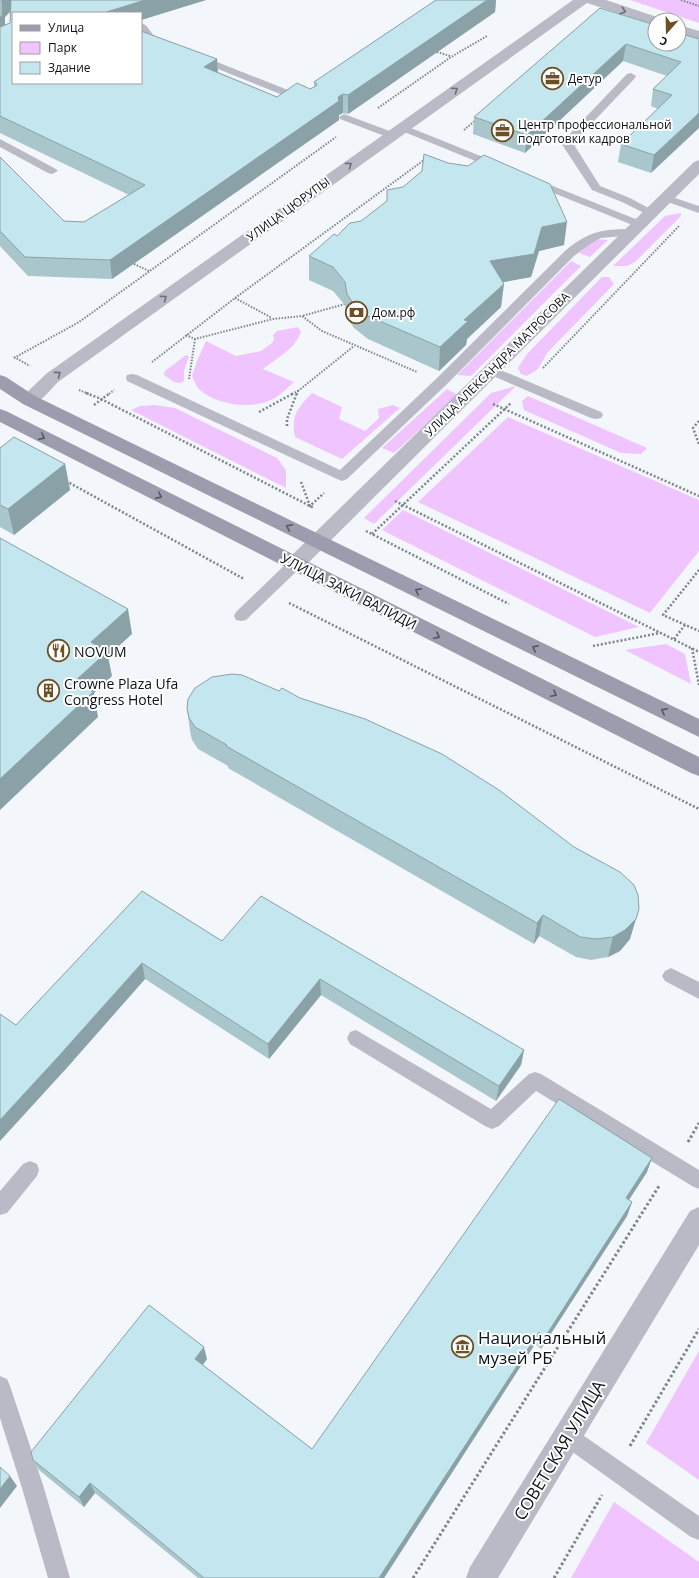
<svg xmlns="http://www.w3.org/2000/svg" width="699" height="1578" font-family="'Open Sans',sans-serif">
<rect width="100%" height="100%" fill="#f3f7fb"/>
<g fill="#f0c4fe">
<path d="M630,0H699V23Z"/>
<path d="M681,213V216L635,262L627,266H613L665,216Z"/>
<path d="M593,239L608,240L590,257L579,253Z"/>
<path d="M571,261L581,266L471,376L457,375Z"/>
<path d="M602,277H609L614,284L547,353L538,369L527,376L521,374L518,368L527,354Z"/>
<path d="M298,327L301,332C295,349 277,358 263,369L294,382C288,387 282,394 275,398C255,410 216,406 199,389C196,386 194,380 192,376L197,361L206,341L236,356L261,351L272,343L274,340L273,335L277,331Z"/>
<path d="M186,355L189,356L184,371V381L180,383L174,382L164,375L165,371Z"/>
<path d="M516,386L374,524L364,518L491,393Z"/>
<path d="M447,389L458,395L394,453L382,448Z"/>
<path d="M312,393L342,407L339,419L365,431L379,418L378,409L393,405L400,408L342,459L295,437C291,415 297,409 312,393Z"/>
<path d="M528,396L647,448L641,454L621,453L524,410L522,401Z"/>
<path d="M155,405L175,408L277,458L286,470V488L131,410L140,406Z"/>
<path d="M508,417L699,500V551L650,613L418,502Z"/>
<path d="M403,510L639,627L595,637L382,530Z"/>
<path d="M666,644L685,654L691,684L625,650Z"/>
<path d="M699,1351V1480L646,1443Z"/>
<path d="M614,1502L699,1562V1578H571Z"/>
</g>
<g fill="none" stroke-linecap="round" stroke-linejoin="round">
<g stroke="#7f848a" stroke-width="2" stroke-dasharray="1.5 1.5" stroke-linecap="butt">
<path d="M681,0L699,6"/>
<path d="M437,52L450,56"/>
<path d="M378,108L451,57L487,36"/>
<path d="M464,130L476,120"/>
<path d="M134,264L149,271"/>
<path d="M235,298L272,318"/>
<path d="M345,304L302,316L322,331L417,372"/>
<path d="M186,335L195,339L273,319L302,316"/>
<path d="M14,357L30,366"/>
<path d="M14,358L79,322L336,137"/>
<path d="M152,362L235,298L424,160"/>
<path d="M543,368L679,226"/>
<path d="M189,379L195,339"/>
<path d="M79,390L89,394"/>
<path d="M298,391L354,346"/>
<path d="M109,394L114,390"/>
<path d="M292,394L298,391L297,394"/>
</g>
<g stroke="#7f848a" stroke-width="2.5" stroke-dasharray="2 2" stroke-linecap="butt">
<path d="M86,393L101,399L314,508"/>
<path d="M493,404L699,496"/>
<path d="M94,405L110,393"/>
<path d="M259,412L294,393"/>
<path d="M699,421L693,428L699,444"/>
<path d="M287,426V419L297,393"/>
<path d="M66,481L244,579"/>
<path d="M301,482L310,506L324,493"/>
<path d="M395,501L699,652"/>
<path d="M366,531L509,604"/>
<path d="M372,534L511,403"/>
<path d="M699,570L663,615L699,631"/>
<path d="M289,603L699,809"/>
<path d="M674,639L685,625"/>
<path d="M593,646L660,633"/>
<path d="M692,648L699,685"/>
</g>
<g stroke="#7f848a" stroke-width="3" stroke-dasharray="2.5 2.5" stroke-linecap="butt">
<path d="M688,1142L699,1123"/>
<path d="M630,1446L699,1329"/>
<path d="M413,1578L659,1186"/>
<path d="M554,1578L602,1495"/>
</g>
<g fill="#b9bac6" fill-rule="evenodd">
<path d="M141,23C148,25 150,32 155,37C160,40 166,40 170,44L169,46C157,49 148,40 141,32Z"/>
<path d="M197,54L308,98L309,100L308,102H300L193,59L192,57Z"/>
<path d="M631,73L636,76L635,78L573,143L600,186L630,198L654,211L656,213L654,215L650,216L622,202L592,190L561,143L627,74Z"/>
<path d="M344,114L395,133L396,135L395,137H387L340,119L339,117Z"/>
<path d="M401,124L503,165L505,167L499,170L495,169L397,129L396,127Z"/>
<path d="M0,139L56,169L58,171L52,174L48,173L0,147Z"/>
<path d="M533,178L643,222L645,224L643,226H635L529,183L527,181L529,179Z"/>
<path d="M666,195L699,206V213L662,200L660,198L662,196Z"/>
<path d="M630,229L634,231L636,233L634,235L601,238L590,244L574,256L446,385L347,479L342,481L337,479L127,381L126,378L127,375L132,374L137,375L340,470L436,379L566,250C588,232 601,229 630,229Z"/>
<path d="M491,366L601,412L603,415L601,418L596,419L591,418L486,373L485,370L486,367Z"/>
<path d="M295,559L300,560L302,564L300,568L246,620L241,621L236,620L234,616L236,612L290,560Z"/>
<path d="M671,968L699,982V999L665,981L662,976L665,971Z"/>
<path d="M356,1030L491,1109L529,1074L535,1072L541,1074L699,1170V1189L692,1186L536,1091L499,1126L492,1129L485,1126L350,1044L347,1038L350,1032Z"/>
<path d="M30,1161L37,1164L39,1170L37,1176L7,1213L0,1215V1191L23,1164Z"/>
<path d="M0,1376L7,1379L10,1386L44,1488L70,1578H48L22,1488L0,1418Z"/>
<path d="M567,1426L574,1429L699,1516V1540L691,1537L560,1443L557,1436L560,1429Z"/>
</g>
<g fill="#b9bac6" fill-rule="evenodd">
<path d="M573,0H606L660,18L661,20H655V25L587,3L58,382C48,392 38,408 23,404L20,400L23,396L46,374Z"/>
<path d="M679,25L699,31V40L679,34Z"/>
<path d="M699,160V174L302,569L295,571L288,569L285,564L288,559L694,162Z"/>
<path d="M699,1207V1245L498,1578H466L470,1567L690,1211Z"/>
</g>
<g fill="#9b9cad" fill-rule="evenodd">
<path d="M0,375L6,377L35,396L699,719V737L23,404L0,389Z"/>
<path d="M0,409L6,411L699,757V776L691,773L0,422Z"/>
</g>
</g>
<g fill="#a9c6cd" fill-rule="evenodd">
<path d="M0,0H206L141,20V13H13L217,59L218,72L277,97L310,89L314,87V82L436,0H496L495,12L348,114L343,113L339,115V120L112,279L28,276L0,246V157L64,221L84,222L129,195L0,133ZM11,11L10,23L5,25V17Z"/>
<path d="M600,8L699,39L651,173L618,162L621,144L658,109L651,106L653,89L667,76L623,61L525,153L473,134L474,117Z"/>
<path d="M337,236L564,245L539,251L531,277L503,282L501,307L467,339L466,345L439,371L368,339L354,328L347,318L345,305L333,291L309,280V256Z"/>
<path d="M0,448L65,464L70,490L14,535L0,527Z"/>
<path d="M187,708L630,939L620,951L608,957L591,960L576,957L539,936L534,944L228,768V766L198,749L192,740L190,731Z"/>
<path d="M142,891L222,941L524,1050L521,1065L496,1101L321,995L269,1059L145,979L64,1071L16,1025Z"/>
<path d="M647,1172L629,1200L632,1202L627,1216L541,1349L535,1344L384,1578H198L95,1493L84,1507L39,1470L33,1460L207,1359L203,1365L312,1449Z"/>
</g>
<g fill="#89a1a7">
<path d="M2,0H26L18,3L5,17V34L0,38V17Z"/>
<path d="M145,0H206L141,20V13H103Z"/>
<path d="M487,0H496L495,12L348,114V95Z"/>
<path d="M626,44L623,61L525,153L527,135Z"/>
<path d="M217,59L218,77L204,67Z"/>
<path d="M343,94V113L339,115V120L112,279L110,260Z"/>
<path d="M699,113V128L651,173L654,155Z"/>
<path d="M567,222L564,245L539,251L531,277L488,285L490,261L542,227Z"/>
<path d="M504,284L501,307L467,339L466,345L439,371L440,347L464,320Z"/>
<path d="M65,464L70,490L14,535L8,509Z"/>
<path d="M128,609L132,634L108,656L112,676L94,693L98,717L0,810V779L75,681L91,642Z"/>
<path d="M639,909L630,939L620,951L608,957L613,937Z"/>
<path d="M543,915L539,936L534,944L537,923Z"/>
<path d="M142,963L145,979L64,1071L0,1141V1120Z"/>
<path d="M320,979L321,995L269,1059L268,1044Z"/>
<path d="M524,1050L521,1065L496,1101L499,1086Z"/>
<path d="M652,1158L647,1172L621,1212L626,1198Z"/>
<path d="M632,1202L627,1216L541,1349L545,1337Z"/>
<path d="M539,1332L535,1344L384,1578H379Z"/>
<path d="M204,1347L207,1359L198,1371L195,1359Z"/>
<path d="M10,1476L17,1486L0,1508V1489Z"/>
<path d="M90,1483L95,1493L84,1507L79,1497Z"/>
</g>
<g fill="#c4e6ee" stroke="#89a1a7">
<path d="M0,0H2V16L0,17Z"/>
<path d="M11,0H145L103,13H13V83H141V31L217,59L204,67L277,97L297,83L310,89L316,86L317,84L314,82L436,0H487L348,95L343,94L338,97L339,101L110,260L25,257L0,231V157L64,221L84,222L145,185L0,116V27L10,23Z"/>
<path d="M600,8L655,25V44H679V33L699,39V113L654,155L621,144L672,95L653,89L681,62L626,44L527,135L474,117Z"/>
<path d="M424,154L448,163L468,166L484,155L550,184L567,222L542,227L534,254L490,261L504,284L464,320L468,321L440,347L368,316L354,305L347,294L345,282L333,267L309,256L334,234L337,236L350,223L361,221L387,201V190L403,187L422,171Z"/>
<path d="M14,437L65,464L8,509L0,505V448Z"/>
<path d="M0,538L128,609L91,642L107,652L75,681L93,692L0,779Z"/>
<path d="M232,674L242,675L279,691L282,688L300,698L365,719L442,754L499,790L574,847L620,872L634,885L638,895L639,909L636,919L625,930L613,937L596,939L580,937L543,915L537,923L226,746L227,745L195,727L189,718L187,708L188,699L195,688L212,677Z"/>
<path d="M142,891L222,941L261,896L524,1050L499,1086L320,979L268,1044L142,963L59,1056L0,1120V1014L16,1025Z"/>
<path d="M559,1099L652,1158L626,1198L632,1202L545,1337L539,1332L379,1578H204L90,1483L79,1497L33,1460L31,1452L149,1305L204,1347L195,1359L312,1449Z"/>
<path d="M0,1467L10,1476L0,1489Z"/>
</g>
<defs><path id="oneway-chevron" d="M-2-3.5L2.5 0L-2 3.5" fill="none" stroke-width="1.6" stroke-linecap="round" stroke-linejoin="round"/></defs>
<g stroke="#6b6e78">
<use href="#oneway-chevron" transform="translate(623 11) rotate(18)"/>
<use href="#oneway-chevron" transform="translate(455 90) rotate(-35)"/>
<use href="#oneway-chevron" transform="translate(349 165) rotate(-36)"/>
<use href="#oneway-chevron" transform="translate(164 298) rotate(-36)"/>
<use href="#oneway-chevron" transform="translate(58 374) rotate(-36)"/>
</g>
<g stroke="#535763">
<use href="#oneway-chevron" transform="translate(42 437) rotate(27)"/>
<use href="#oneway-chevron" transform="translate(159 496) rotate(27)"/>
<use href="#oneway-chevron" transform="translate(289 527) rotate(-154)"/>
<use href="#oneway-chevron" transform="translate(418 591) rotate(-154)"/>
<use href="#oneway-chevron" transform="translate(437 636) rotate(27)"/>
<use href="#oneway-chevron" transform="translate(535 648) rotate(-154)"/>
<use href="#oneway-chevron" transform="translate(554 694) rotate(27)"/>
<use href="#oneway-chevron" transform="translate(664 711) rotate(-154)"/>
</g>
<defs>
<symbol id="office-ring" viewBox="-11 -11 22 22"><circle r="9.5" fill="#fff" stroke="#6d4f23" stroke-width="1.5"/><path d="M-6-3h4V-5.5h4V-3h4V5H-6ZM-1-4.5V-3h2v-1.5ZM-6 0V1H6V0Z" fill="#6d4f23"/></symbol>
<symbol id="bank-ring" viewBox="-11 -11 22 22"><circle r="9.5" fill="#fff" stroke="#6d4f23" stroke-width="1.5"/><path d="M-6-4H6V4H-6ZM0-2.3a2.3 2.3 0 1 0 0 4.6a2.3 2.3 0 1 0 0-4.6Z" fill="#6d4f23"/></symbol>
<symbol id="restaurant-ring" viewBox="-11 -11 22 22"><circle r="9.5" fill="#fff" stroke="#6d4f23" stroke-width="1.5"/><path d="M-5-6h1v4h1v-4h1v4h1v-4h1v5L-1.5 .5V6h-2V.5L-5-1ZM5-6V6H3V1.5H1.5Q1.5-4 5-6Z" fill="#6d4f23"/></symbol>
<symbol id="building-ring" viewBox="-11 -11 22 22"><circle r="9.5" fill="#fff" stroke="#6d4f23" stroke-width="1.5"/><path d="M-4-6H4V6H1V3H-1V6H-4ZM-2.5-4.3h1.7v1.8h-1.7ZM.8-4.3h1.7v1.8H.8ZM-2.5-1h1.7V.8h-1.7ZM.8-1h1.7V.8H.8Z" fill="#6d4f23"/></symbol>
<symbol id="museum-ring" viewBox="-11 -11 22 22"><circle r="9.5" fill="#fff" stroke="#6d4f23" stroke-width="1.5"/><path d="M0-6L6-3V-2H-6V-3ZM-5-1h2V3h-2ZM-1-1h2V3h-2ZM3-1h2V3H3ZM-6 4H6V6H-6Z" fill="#6d4f23"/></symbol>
</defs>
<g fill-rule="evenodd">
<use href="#office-ring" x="540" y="66" width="25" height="25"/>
<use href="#office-ring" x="490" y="118" width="25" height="25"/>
<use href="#bank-ring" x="344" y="300" width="25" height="25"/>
<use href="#restaurant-ring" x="46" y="638" width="25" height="25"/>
<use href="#building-ring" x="36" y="678" width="25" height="25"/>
<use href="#museum-ring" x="450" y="1334" width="25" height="25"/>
</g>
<g text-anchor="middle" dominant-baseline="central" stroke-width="4" stroke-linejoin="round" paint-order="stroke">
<g font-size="12" fill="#0b1219" stroke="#fff" text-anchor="start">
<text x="568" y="78">Детур</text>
<text x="518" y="124">Центр профессиональной<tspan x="518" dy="14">подготовки кадров</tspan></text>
<text x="372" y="312">Дом.рф</text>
</g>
<g font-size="12" fill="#0b1219" stroke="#fff">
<text transform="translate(288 209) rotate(-36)">УЛИЦА ЦЮРУПЫ</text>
<text transform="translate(497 364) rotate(-45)">УЛИЦА АЛЕКСАНДРА МАТРОСОВА</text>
</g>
<g font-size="14" fill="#0b1219" stroke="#fff">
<text transform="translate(349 591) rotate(27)">УЛИЦА ЗАКИ ВАЛИДИ</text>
</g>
<g font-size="14" fill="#0b1219" stroke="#fff" text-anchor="start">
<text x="74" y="651">NOVUM</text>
<text x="64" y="683">Crowne Plaza Ufa<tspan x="64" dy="16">Congress Hotel</tspan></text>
</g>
<g font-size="17" fill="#0b1219" stroke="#fff" text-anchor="start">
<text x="478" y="1337">Национальный<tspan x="478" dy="20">музей РБ</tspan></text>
</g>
<g font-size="17" fill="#0b1219" stroke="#fff">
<text transform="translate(559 1450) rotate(-59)">СОВЕТСКАЯ УЛИЦА</text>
</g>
</g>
<rect x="12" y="12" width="130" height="72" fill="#ffffff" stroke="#9da0a3"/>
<rect x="20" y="25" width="20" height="6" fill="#9b9cad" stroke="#9da0a3"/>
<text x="48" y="32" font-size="12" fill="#0b1219">Улица</text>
<rect x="20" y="42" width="20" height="12" fill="#f0c4fe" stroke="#9da0a3"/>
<text x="48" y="52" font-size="12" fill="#0b1219">Парк</text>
<rect x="20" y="62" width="20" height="12" fill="#c4e6ee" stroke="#9da0a3"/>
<text x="48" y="72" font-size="12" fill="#0b1219">Здание</text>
<g transform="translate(667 32) rotate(200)"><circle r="19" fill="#ffffff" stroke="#9da0a3"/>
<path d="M0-3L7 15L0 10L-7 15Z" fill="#6d4f23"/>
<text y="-6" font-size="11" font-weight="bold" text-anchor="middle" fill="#0b1219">С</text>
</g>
</svg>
